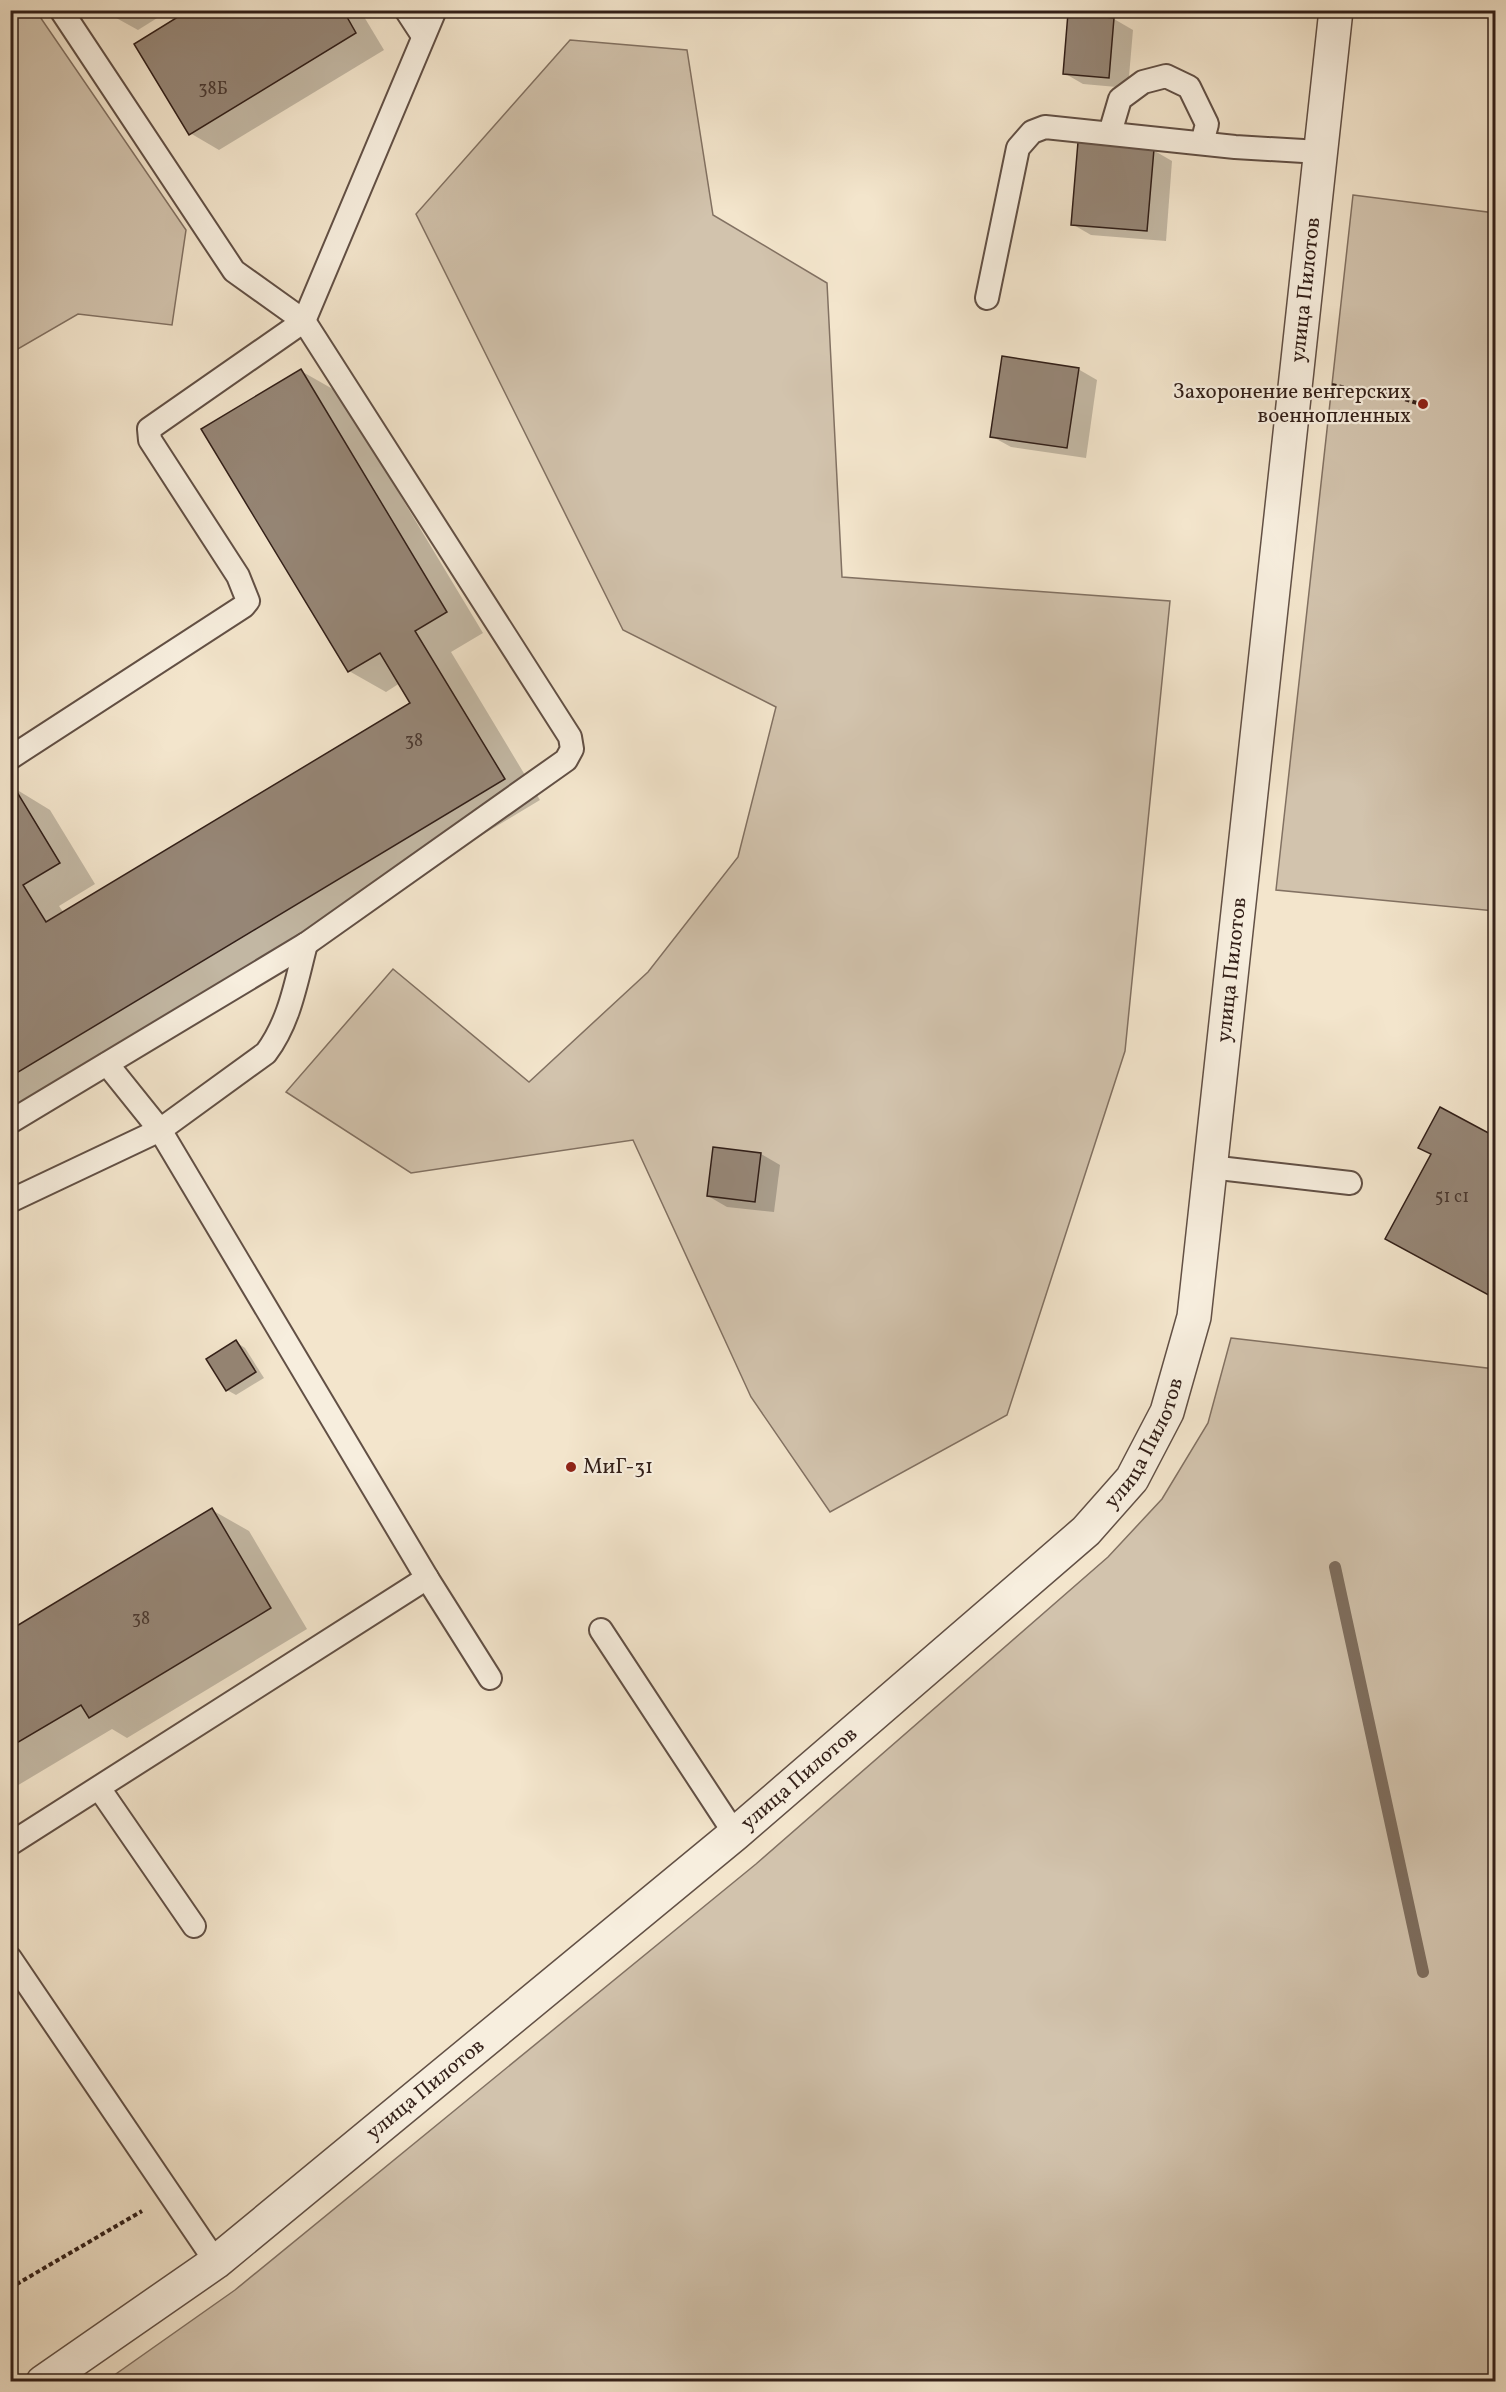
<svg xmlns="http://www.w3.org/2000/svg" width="1506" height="2392" font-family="Vollkorn,serif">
<rect width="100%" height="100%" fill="#f3e5cc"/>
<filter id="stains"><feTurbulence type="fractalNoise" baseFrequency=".00333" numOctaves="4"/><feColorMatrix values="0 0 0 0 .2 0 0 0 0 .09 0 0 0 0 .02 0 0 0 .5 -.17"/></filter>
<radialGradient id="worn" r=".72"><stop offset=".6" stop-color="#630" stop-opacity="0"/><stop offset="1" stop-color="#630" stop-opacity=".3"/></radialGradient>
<g fill="#d2c3ad" stroke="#827162" stroke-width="1.5">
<path d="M10,11H36L186,230L172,325L78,314L11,353Z"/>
<path d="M570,40L687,50L713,215L827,283L842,577L1170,601L1125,1051L1007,1415L830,1512L751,1397L633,1140L411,1173L286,1092L393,969L529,1082L648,972L738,857L776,707L623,630L416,214Z"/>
<path d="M1353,195L1495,213V911L1276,890Z"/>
<path d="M1231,1338L1495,1369V2381H106L235,2290L756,1864L1108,1557L1162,1499L1208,1423Z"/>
</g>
<g fill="#0003">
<path d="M107,10H170L138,30L109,14Z"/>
<path d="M192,10H360L384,50L219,150L190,133Z"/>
<path d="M1114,19L1133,30L1128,88L1083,84L1064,73Z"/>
<path d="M1153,150L1172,161L1166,241L1091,235L1072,224Z"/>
<path d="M1078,369L1097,380L1086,458L1011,447L991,436Z"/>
<path d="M301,371L338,392L483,633L451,652L540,800L10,1120V945L18,941L13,934L10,935V790L14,788L50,810L95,884L59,906L64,913L412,703L400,683L386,692L349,671Z"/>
<path d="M1496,1139V1299L1387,1239Z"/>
<path d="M761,1154L780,1165L774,1212L727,1207L708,1196Z"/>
<path d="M236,1342L245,1348L264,1378L236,1395L227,1390Z"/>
<path d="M212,1510L249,1531L307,1629L127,1738L112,1729L10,1790V1632Z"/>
</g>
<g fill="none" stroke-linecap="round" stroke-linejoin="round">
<path stroke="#7e6e5f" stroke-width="12" d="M1335,1567L1423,1972"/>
</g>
<g fill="#968676" stroke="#321f18" stroke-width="1.5">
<path d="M189,10H343L356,33L189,135L134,44Z"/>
<path d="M1068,13L1114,18L1109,78L1063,74Z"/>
<path d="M1078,142L1154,149L1147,231L1071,225Z"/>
<path d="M1002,356L1079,368L1067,448L990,437Z"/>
<path d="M301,369L447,612L415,631L505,779L10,1077V944L15,941L10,932V788L14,787L60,863L23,885L46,922L410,703L380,653L348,672L201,429Z"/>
<path d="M1440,1107L1496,1137V1299L1385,1239L1431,1154L1418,1148Z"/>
<path d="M713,1147L761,1153L755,1202L707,1196Z"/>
<path d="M236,1340L256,1372L226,1391L206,1359Z"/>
<path d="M212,1508L271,1608L89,1718L81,1705L10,1747V1630Z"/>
</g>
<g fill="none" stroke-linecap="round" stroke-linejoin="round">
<defs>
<g id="service">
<path d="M406,10L423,36"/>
<path d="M1110,133L1120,99L1143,82L1166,76L1189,87L1207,124L1202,143"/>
<path d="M987,298L1018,148L1032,132L1045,127L1235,147L1320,152"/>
<path d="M10,758L244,606L248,601L238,576L150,440L149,429L304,321L435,10"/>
<path d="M107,1064L160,1130L427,1578L490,1678"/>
<path d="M10,1122L306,944L566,760L572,749L570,737L304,321L234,271L61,10"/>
<path d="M1210,1167L1350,1183"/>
<path d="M10,1201L160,1130L266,1053C290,1021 296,982 306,944"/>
<path d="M601,1630L735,1834"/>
<path d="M99,1788L194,1926"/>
<path d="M10,1844L427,1578"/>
<path d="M10,1958L216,2262"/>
</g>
<g id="tertiary">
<path id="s1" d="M43,2382L216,2262L735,1834L1086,1531L1132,1479L1167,1412L1194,1317L1336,10"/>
</g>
</defs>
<use href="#service" stroke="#625045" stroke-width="26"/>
<use href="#tertiary" stroke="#625045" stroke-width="36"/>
<g stroke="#321f18" stroke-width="4" stroke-dasharray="4.5 3" stroke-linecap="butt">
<path d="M1332,385L1352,389L1379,391L1420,404"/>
<path d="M10,2288L142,2211"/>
</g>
<use href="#service" stroke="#f7eede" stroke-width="22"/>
<use href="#tertiary" stroke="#f7eede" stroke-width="33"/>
</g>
<g fill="#8f2418" stroke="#f7eede" stroke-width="2">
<circle cx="1423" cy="404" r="6"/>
<circle cx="571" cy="1467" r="6"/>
</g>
<g text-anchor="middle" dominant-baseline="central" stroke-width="4.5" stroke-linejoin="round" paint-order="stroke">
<g font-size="18" fill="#4b3930">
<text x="213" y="89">38Б</text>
<text x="414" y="741">38</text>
<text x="1452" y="1197">51 с1</text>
<text x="141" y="1619">38</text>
</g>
<g font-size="21" fill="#321f18" stroke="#f7eede">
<text stroke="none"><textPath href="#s1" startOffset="2624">улица Пилотов</textPath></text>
<text stroke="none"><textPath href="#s1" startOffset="1940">улица Пилотов</textPath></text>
<text stroke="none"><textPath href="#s1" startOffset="1454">улица Пилотов</textPath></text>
<text stroke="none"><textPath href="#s1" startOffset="968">улица Пилотов</textPath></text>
<text stroke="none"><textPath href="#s1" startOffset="482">улица Пилотов</textPath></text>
</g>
<g font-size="21" fill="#321f18" stroke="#f7eede" text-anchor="end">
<text x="1411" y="392">Захоронение венгерских<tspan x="1411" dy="24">военнопленных</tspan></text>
<text x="583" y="1467" text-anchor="start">МиГ-31</text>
</g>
</g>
<rect width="1506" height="2392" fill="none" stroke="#f3e5cc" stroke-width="36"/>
<rect x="12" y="12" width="1482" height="2368" fill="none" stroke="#321f18" stroke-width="3"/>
<rect x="18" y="18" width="1470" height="2356" fill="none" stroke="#321f18" stroke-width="1.5"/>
<rect width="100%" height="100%" filter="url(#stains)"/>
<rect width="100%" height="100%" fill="url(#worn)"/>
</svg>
